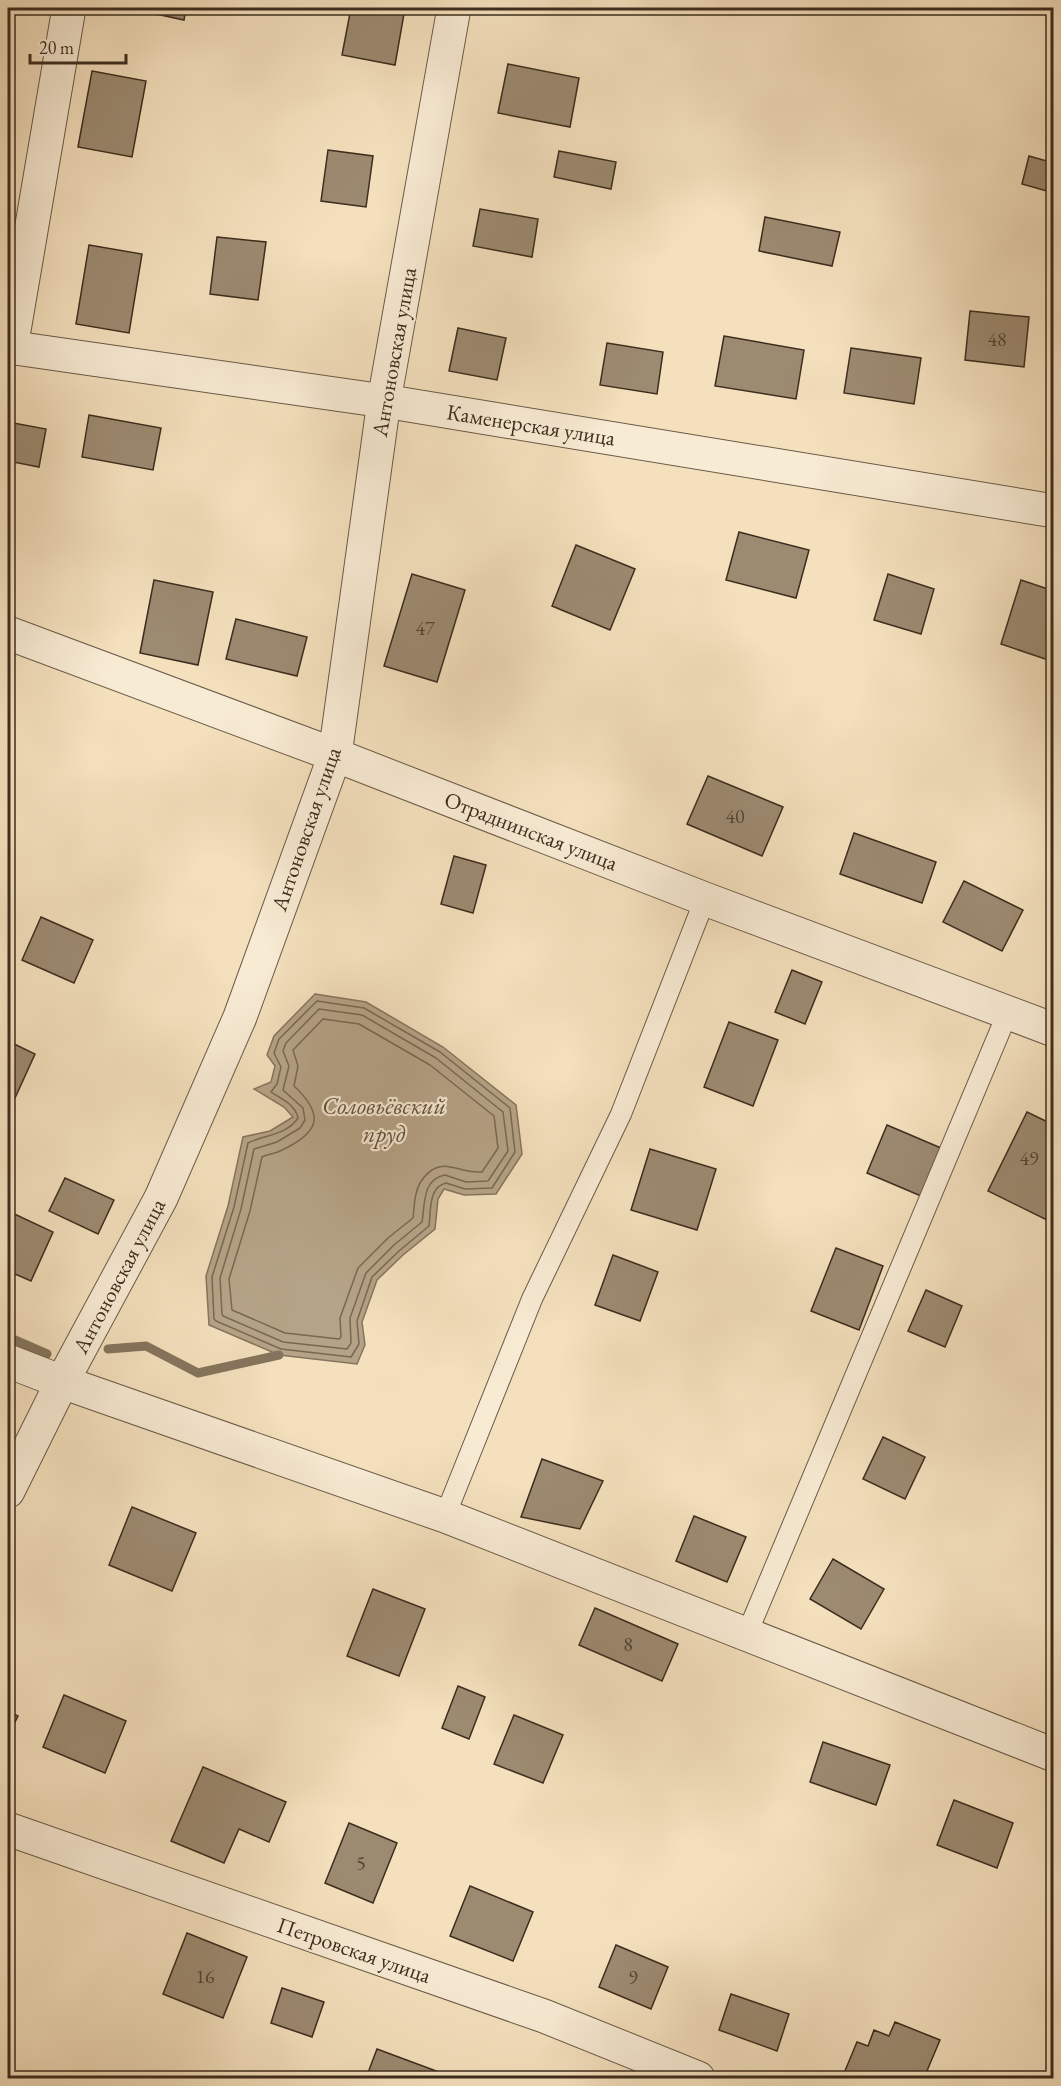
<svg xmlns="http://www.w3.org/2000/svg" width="1061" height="2086" font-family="'EB Garamond',serif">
<rect width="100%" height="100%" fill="#f4e0bd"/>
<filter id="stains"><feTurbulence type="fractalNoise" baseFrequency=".00333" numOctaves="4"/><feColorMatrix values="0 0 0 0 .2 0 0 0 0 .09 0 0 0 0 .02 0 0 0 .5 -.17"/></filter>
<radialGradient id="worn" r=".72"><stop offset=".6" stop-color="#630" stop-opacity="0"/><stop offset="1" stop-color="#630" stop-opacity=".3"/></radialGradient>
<path fill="#b5a387" stroke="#85745d" stroke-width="1.5" d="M315,994L366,1002L443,1047L516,1105L522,1154L496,1194L464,1195L444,1189L438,1199L435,1229L403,1255L377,1280L362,1322L365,1345L357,1364L279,1355L209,1325L206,1276L228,1206L243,1137L270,1131L293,1117L284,1107L254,1089L271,1082L275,1066L267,1055L274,1036Z"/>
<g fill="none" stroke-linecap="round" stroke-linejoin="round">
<g stroke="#786852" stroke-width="1.5">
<path d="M317,1001L364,1008L440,1052L510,1108L515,1152L492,1188L465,1189L446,1183C428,1187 431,1212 429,1226L399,1251L372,1277L357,1321L359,1344L351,1357L281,1349L216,1321L214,1319L212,1277L234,1207L248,1143C264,1135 287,1135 298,1118C295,1104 281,1099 271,1092L277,1084L281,1067L274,1053L279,1039Z"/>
<path d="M319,1009L362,1015L436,1058L503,1112L508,1151L488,1181L466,1182L445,1175C422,1179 425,1205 422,1222L394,1245L366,1273L350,1318L351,1343L347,1349L283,1342L223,1316L222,1314L220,1278L241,1209L254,1149L277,1142L300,1128L305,1120L303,1108L283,1090L289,1066L283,1051L286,1043Z"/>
<path d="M323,1019L359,1024L430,1065L494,1116L498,1148L482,1172C467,1173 464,1169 450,1167C433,1163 419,1179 416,1194C414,1202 414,1210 413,1218L388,1238L358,1268L340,1318L341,1337L339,1339L285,1333L232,1310L229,1279L250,1211L262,1157C267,1154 274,1154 280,1151C319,1133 326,1116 294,1086L298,1066L293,1050Z"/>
</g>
<g stroke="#85745d" stroke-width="9">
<path d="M8,1337L47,1354"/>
<path d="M108,1349L146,1346L198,1373L279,1355"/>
</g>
</g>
<g fill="#9c8a71" stroke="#3c2d1e" stroke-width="1.5">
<path d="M128,8H186L184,20Z"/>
<path d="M351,8H405L395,65L342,55Z"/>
<path d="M508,64L579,78L570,127L498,113Z"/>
<path d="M92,71L146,81L132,157L78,147Z"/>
<path d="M328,150L373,156L366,207L321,201Z"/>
<path d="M559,151L616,162L611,189L554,177Z"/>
<path d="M1029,156L1054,163V193L1022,184Z"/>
<path d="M480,209L538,219L532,257L473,246Z"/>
<path d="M765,217L840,232L832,266L759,251Z"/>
<path d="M217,237L266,242L258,300L210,294Z"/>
<path d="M89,245L142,254L129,333L76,324Z"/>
<path d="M970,311L1029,317L1024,367L965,360Z"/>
<path d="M458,328L506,338L497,380L449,371Z"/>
<path d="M724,336L804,350L796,399L715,386Z"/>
<path d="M607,343L663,352L657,394L600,385Z"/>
<path d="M851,348L921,358L914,404L844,393Z"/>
<path d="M1054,410V442L1050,441Z"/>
<path d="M89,415L161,428L153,470L82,457Z"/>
<path d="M8,422L46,429L39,467L8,461Z"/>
<path d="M739,532L809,550L796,598L726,580Z"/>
<path d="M576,545L635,569L610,630L552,606Z"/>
<path d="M412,574L465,590L437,682L384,666Z"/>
<path d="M888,574L934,589L921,634L874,620Z"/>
<path d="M154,580L213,592L198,665L140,653Z"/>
<path d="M1021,580L1054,591V662L1001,644Z"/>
<path d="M236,619L307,637L297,676L226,659Z"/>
<path d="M708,776L783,807L762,856L687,824Z"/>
<path d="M854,833L936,862L922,903L840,874Z"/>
<path d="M454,856L486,865L473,913L441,904Z"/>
<path d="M964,881L1023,910L1002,951L943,922Z"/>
<path d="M41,917L93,940L74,983L22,960Z"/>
<path d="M792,970L822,982L805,1024L775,1012Z"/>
<path d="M729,1022L778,1040L753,1106L704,1087Z"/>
<path d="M8,1041L35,1054L15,1098L8,1095Z"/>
<path d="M1027,1112L1054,1125V1217L1051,1222L988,1191Z"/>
<path d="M887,1125L948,1151L928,1199L867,1173Z"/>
<path d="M650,1149L716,1169L697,1230L631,1210Z"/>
<path d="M65,1178L114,1200L98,1234L49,1211Z"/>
<path d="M8,1211L53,1232L31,1281L8,1271Z"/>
<path d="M836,1248L883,1266L859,1330L811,1311Z"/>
<path d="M613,1255L658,1272L640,1321L595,1305Z"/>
<path d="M926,1290L962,1306L945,1347L908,1331Z"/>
<path d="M883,1437L925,1457L905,1499L863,1479Z"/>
<path d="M542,1459L603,1481L580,1529L521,1517Z"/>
<path d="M132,1507L196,1533L172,1591L109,1565Z"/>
<path d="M1054,1513V1531L1047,1529Z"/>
<path d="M694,1516L746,1537L727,1582L676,1561Z"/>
<path d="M833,1559L884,1589L861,1629L810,1599Z"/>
<path d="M373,1589L425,1609L399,1676L347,1656Z"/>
<path d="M595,1608L678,1644L662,1681L579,1645Z"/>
<path d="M458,1686L485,1697L469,1739L442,1728Z"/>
<path d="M64,1695L126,1721L105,1773L43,1747Z"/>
<path d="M8,1711L18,1716L8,1736Z"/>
<path d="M514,1715L563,1735L543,1783L494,1764Z"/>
<path d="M823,1742L890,1765L876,1805L810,1782Z"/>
<path d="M203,1767L286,1802L269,1842L239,1829L224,1863L171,1841Z"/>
<path d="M954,1800L1013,1823L997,1868L937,1845Z"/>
<path d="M349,1823L397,1843L373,1903L325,1883Z"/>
<path d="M8,1886L14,1888L8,1904Z"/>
<path d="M470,1886L533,1912L513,1961L450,1936Z"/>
<path d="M187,1933L247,1957L223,2018L163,1994Z"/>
<path d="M616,1945L668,1967L651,2009L599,1987Z"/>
<path d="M282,1988L324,2002L312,2037L271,2023Z"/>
<path d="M731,1994L789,2014L777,2051L719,2030Z"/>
<path d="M895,2022L940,2040L924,2078H842L857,2042L868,2046L874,2030L889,2036Z"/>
<path d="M377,2049L455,2078H366Z"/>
</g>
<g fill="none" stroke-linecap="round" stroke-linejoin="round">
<defs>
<g id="service">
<path d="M445,1516L532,1299L621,1114L705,899"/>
<path d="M746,1636L1008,1012"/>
</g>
<g id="minor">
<path d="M8,347L384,401L1054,511"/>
<path d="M11,348L69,8"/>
<path d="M8,633L335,755L705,899L1054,1030"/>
<path d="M8,1361L62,1382L445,1516L1054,1755"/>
<path d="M8,1491L62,1382L161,1198L240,1017L335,755L384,401L454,8"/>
<path d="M8,1829L544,2016L698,2078"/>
</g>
</defs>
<use href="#service" stroke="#6a5a46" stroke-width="22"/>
<use href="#minor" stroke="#6a5a46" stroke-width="35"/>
<use href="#service" stroke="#f8ebd4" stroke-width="20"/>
<use href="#minor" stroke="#f8ebd4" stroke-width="33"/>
</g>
<g text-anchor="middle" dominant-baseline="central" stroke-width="4.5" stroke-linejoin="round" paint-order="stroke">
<g font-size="20" fill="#544433">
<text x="997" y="339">48</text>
<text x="425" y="628">47</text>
<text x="735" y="816">40</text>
<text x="1029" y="1158">49</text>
<text x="628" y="1644">8</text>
<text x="361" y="1863">5</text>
<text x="205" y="1976">16</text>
<text x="633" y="1977">9</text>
</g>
<g font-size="22" fill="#3c2d1e" stroke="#f8ebd4">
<text transform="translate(394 352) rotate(-80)">Антоновская улица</text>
<text transform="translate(531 425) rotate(9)">Каменерская улица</text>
<text transform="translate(306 829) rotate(-71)">Антоновская улица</text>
<text transform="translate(531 831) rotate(21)">Отраднинская улица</text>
<text transform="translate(119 1276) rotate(-62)">Антоновская улица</text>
<text transform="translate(354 1950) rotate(19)">Петровская улица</text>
</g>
<g font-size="24" font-style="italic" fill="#60503e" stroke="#f8ebd4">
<text x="384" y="1105">Соловьёвский<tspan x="384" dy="28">пруд</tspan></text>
</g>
</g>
<rect width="1061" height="2086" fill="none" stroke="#f4e0bd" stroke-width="30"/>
<rect x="9" y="9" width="1043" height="2068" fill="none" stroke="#3c2d1e" stroke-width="3"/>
<rect x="15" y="15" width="1031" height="2056" fill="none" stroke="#3c2d1e" stroke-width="1.5"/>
<path d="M30 54v9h96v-9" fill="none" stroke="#3c2d1e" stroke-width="3"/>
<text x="39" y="54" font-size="18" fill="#3c2d1e" stroke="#f8ebd4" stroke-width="4.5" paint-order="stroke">20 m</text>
<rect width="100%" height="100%" filter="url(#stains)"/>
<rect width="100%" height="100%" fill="url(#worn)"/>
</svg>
